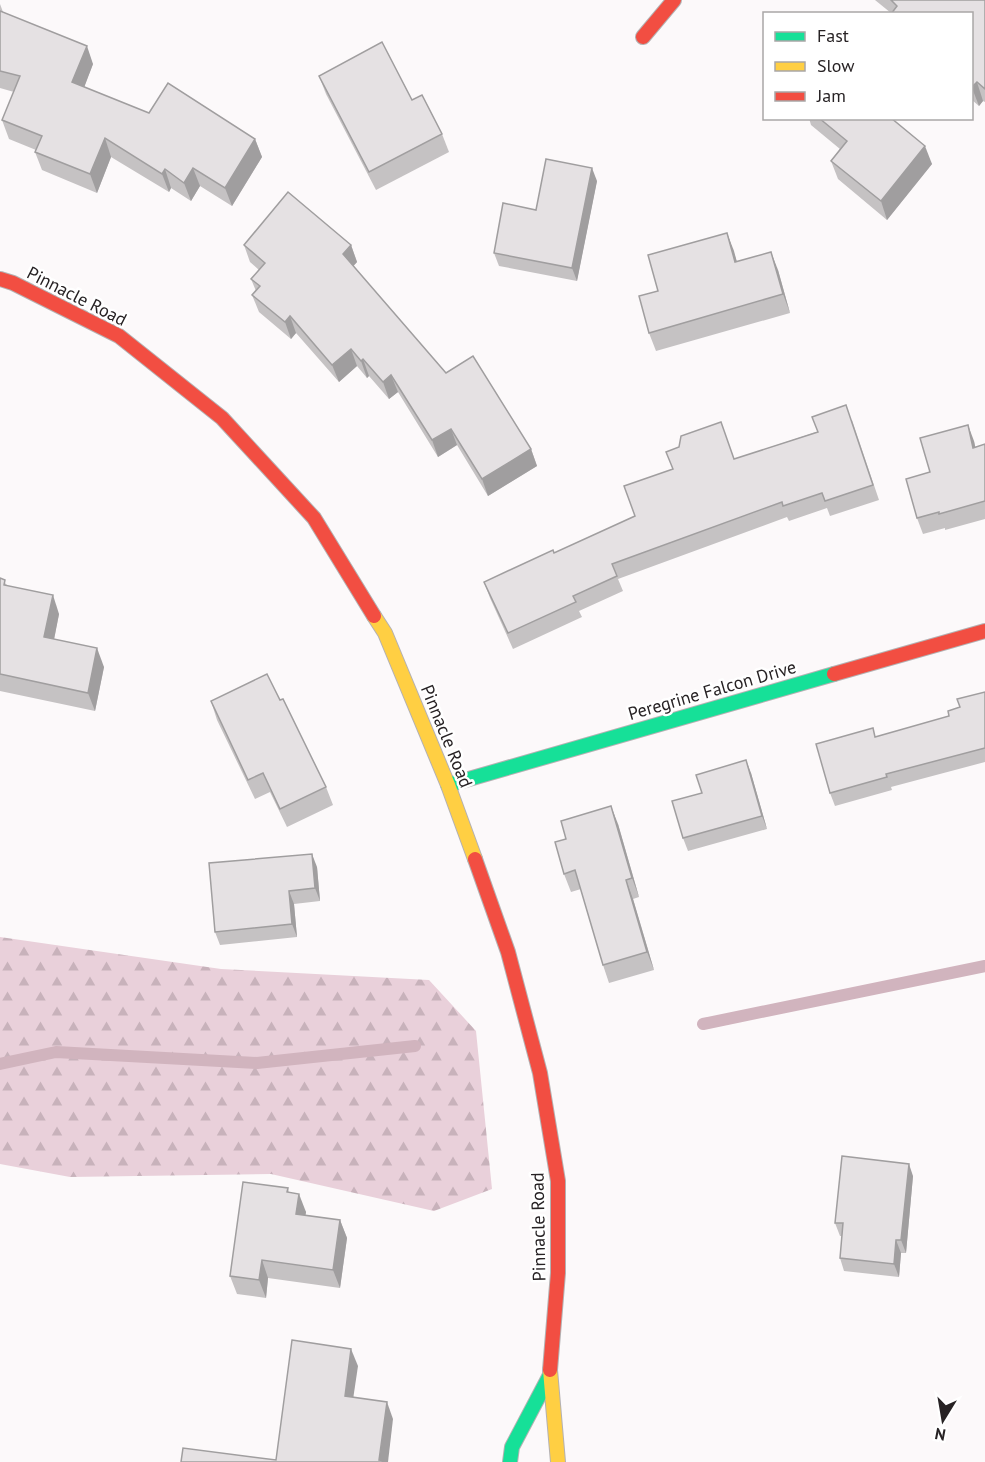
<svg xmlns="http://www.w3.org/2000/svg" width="985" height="1462" font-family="'PT Sans',sans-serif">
<defs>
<pattern id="forest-firs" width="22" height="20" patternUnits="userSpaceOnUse" patternTransform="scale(1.5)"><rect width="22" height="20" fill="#e9d0da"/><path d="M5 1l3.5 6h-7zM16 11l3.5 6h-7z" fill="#c8b2bb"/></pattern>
</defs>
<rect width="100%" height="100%" fill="#fcf9fa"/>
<path fill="url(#forest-firs)" d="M0,937L221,969L429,980L476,1031L492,1189L434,1211L271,1174L70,1177L0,1164Z"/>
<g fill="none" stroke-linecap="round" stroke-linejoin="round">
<g stroke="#d1b4be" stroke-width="12">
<path d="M703,1024L985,966"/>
<path d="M0,1064L56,1052L257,1063L415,1046"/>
</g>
<defs>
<g id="fast">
<path d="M448,785L834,674"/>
<path d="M510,1462L512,1447L550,1375"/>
</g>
<g id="slow">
<path d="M374,616L385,633L448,785L475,859"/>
<path d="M550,1370L558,1462"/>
</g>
<g id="jam">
<path d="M643,37L674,0"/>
<path d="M0,279L13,283L119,336L222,418L314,518L374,616"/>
<path d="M834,674L985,631"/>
<path d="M475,859L508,952L540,1073L558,1181V1273L550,1370"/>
</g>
</defs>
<use href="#fast" stroke="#b4b1b2" stroke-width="16"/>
<use href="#slow" stroke="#b4b1b2" stroke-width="16"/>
<use href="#jam" stroke="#b4b1b2" stroke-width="16"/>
<use href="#fast" stroke="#16e098" stroke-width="14"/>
<use href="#slow" stroke="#ffcf43" stroke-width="14"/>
<use href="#jam" stroke="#f24e42" stroke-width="14"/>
</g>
<g fill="#c5c2c3">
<path d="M875,0H985V102L983,101L979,106L972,100V14L891,13Z"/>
<path d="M0,4L3,12L93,64L84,87L149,113L255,139L262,157L232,206L200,186L191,201L171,188L169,192L111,157L97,193L42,170L35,152L36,150L9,139L2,120L14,92L0,88Z"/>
<path d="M319,76L412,100L442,134L449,152L376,190L326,94Z"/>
<path d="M809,118H891L932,164L887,220L838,179L831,161L840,149L811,125Z"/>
<path d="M597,181L577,281L499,266L494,253L536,210Z"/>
<path d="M727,233L737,262L778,270L790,313L656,351L649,333L658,291Z"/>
<path d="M244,245H351L357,262L353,266L446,373L531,449L537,466L488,496L457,445L438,457L398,392L389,399L369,376L367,378L357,366L339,382L296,333L291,339L259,312L252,295L256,291L251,279L259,270L250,262Z"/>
<path d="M852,420L879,500L830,516L827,508L789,521L787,517L618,579L623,591L579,611L582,617L513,649L490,598L484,582L554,553L635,516L735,459Z"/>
<path d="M974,441L975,447L985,444V519L945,530V528L923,534L917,518L930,472Z"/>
<path d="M0,578L7,585L59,614L54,639L104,667L95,711L0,691Z"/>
<path d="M985,692V762L891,787L892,790L835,806L830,793L876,737L949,716L960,707Z"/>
<path d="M280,700L326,787L333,805L287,827L270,792L255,799L217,720L211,701Z"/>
<path d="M751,773L767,829L688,851L683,838L702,793Z"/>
<path d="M618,824L639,897L633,899L654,970L609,983L603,965L581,889L571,892L564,874Z"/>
<path d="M317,867L320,901L294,904L297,937L220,945L215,932Z"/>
<path d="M913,1176L906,1253H901L899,1277L844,1271L840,1258L842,1236H840L835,1223Z"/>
<path d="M288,1188L289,1193L306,1212L305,1215L340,1220L347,1238L340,1288L268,1278L266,1298L237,1294L230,1276Z"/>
</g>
<g fill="#a09e9f">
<path d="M87,46L93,64L79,101L72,82Z"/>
<path d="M977,82L983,101L979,106L972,88Z"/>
<path d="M105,138L111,157L97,193L90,174Z"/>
<path d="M255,139L262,157L232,206L225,188Z"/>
<path d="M925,146L932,164L887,220L881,201Z"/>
<path d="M193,168L200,186L191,201L184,183Z"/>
<path d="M592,168L597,181L577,281L572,268Z"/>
<path d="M165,169L171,188L169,192L162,174Z"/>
<path d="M727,233L734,251L742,281L735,262Z"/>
<path d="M351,245L357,262L349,271L343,254Z"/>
<path d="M771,252L778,270L790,313L783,294Z"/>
<path d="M290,316L296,333L291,339L285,322Z"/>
<path d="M351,349L357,366L339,382L332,365Z"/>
<path d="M363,359L369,376L367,378L361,361Z"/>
<path d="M391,375L398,392L389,399L383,382Z"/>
<path d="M968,425L974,441L979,464L973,448Z"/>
<path d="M451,429L457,445L438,457L432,440Z"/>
<path d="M531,449L537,466L488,496L482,479Z"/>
<path d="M53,595L59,614L51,655L44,637Z"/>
<path d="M97,648L104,667L95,711L88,693Z"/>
<path d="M746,760L751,773L767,829L762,816Z"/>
<path d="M611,806L618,824L639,897L632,878Z"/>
<path d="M312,854L317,867L320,901L315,888Z"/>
<path d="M626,880L633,899L654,970L647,952Z"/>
<path d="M289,891L294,904L297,937L292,924Z"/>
<path d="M909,1164L913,1176L906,1253L901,1240Z"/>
<path d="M299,1194L306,1212L303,1232L296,1214Z"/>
<path d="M340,1220L347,1238L340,1288L333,1270Z"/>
<path d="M896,1240L901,1253L899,1277L894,1264Z"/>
<path d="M262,1260L268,1278L266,1298L259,1280Z"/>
<path d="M351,1349L358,1366L351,1413L345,1396Z"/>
<path d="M387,1402L393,1419L388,1462H380L379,1460Z"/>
</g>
<g fill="#e5e1e3" stroke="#a09e9f" stroke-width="1.5">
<path d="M891,0H985V89L977,82L972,87V14H891L897,6Z"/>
<path d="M0,11L87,46L72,82L149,113L168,83L255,139L225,188L193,168L184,183L165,169L162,174L105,138L90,174L35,152L42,136L2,120L20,76L0,71Z"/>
<path d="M382,42L412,100L422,95L442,134L369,172L319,76Z"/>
<path d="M819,118H891L925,146L881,201L831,161L847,141Z"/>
<path d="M546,159L592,168L572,268L494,253L503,203L536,210Z"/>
<path d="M288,192L351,245L343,254L446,373L473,356L531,449L482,479L451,429L432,440L391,375L383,382L363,359L361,361L351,349L332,365L290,316L285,322L252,295L260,286L251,279L265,263L244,245Z"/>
<path d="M727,233L735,262L771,252L783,294L649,333L639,296L658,291L648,255Z"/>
<path d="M846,405L873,485L825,501L822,493L783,506L782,502L612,564L617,576L573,596L576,602L508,633L484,582L553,550L554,553L635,516L624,486L673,469L666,452L679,447L681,436L721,422L734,459L818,432L812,417Z"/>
<path d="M968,425L973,448L985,444V501L939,514V512L917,518L906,479L930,472L920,438Z"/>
<path d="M0,578L5,580L4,585L53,595L44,637L97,648L88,693L0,674Z"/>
<path d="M267,674L280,700L283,699L326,787L280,809L263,773L248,780L211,701Z"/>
<path d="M985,692V748L886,774L887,777L830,793L816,744L873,728L875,737L949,716L948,711L960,707L957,699Z"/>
<path d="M746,760L762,816L683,838L672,801L702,793L696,775Z"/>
<path d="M611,806L632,878L626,880L647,952L603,965L575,870L564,874L555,842L566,839L561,821Z"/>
<path d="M312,854L315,888L289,891L292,924L215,932L209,863Z"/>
<path d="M842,1156L909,1164L901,1240H896L894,1264L840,1258L843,1223H835Z"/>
<path d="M243,1182L288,1188L287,1192L299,1194L296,1214L340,1220L333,1270L262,1260L259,1280L230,1276Z"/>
<path d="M292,1340L351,1349L345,1396L387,1402L379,1460L387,1461V1462H181L183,1448L276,1460Z"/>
</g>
<g text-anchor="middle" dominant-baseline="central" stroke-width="5" stroke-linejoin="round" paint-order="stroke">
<g font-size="18" fill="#272224" stroke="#fff">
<text transform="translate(77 296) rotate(27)">Pinnacle Road</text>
<text transform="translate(712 690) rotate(-16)">Peregrine Falcon Drive</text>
<text transform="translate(447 736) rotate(68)">Pinnacle Road</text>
<text transform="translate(538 1227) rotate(-91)">Pinnacle Road</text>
</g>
</g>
<rect x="763" y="12" width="210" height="108" fill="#ffffff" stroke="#a9a7a7" stroke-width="1.5"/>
<rect x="775" y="32" width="30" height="9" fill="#16e098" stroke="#a9a7a7" stroke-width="1.5"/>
<text x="817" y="42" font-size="18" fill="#272224">Fast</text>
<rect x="775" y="62" width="30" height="9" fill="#ffcf43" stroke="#a9a7a7" stroke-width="1.5"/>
<text x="817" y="72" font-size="18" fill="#272224">Slow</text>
<rect x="775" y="92" width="30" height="9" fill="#f24e42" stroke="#a9a7a7" stroke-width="1.5"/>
<text x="817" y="102" font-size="18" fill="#272224">Jam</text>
<g transform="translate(943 1420) rotate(191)" stroke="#ffffff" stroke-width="4.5" paint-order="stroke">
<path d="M0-4.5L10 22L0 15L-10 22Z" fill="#272224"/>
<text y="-9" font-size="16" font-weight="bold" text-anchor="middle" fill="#272224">N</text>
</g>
</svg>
